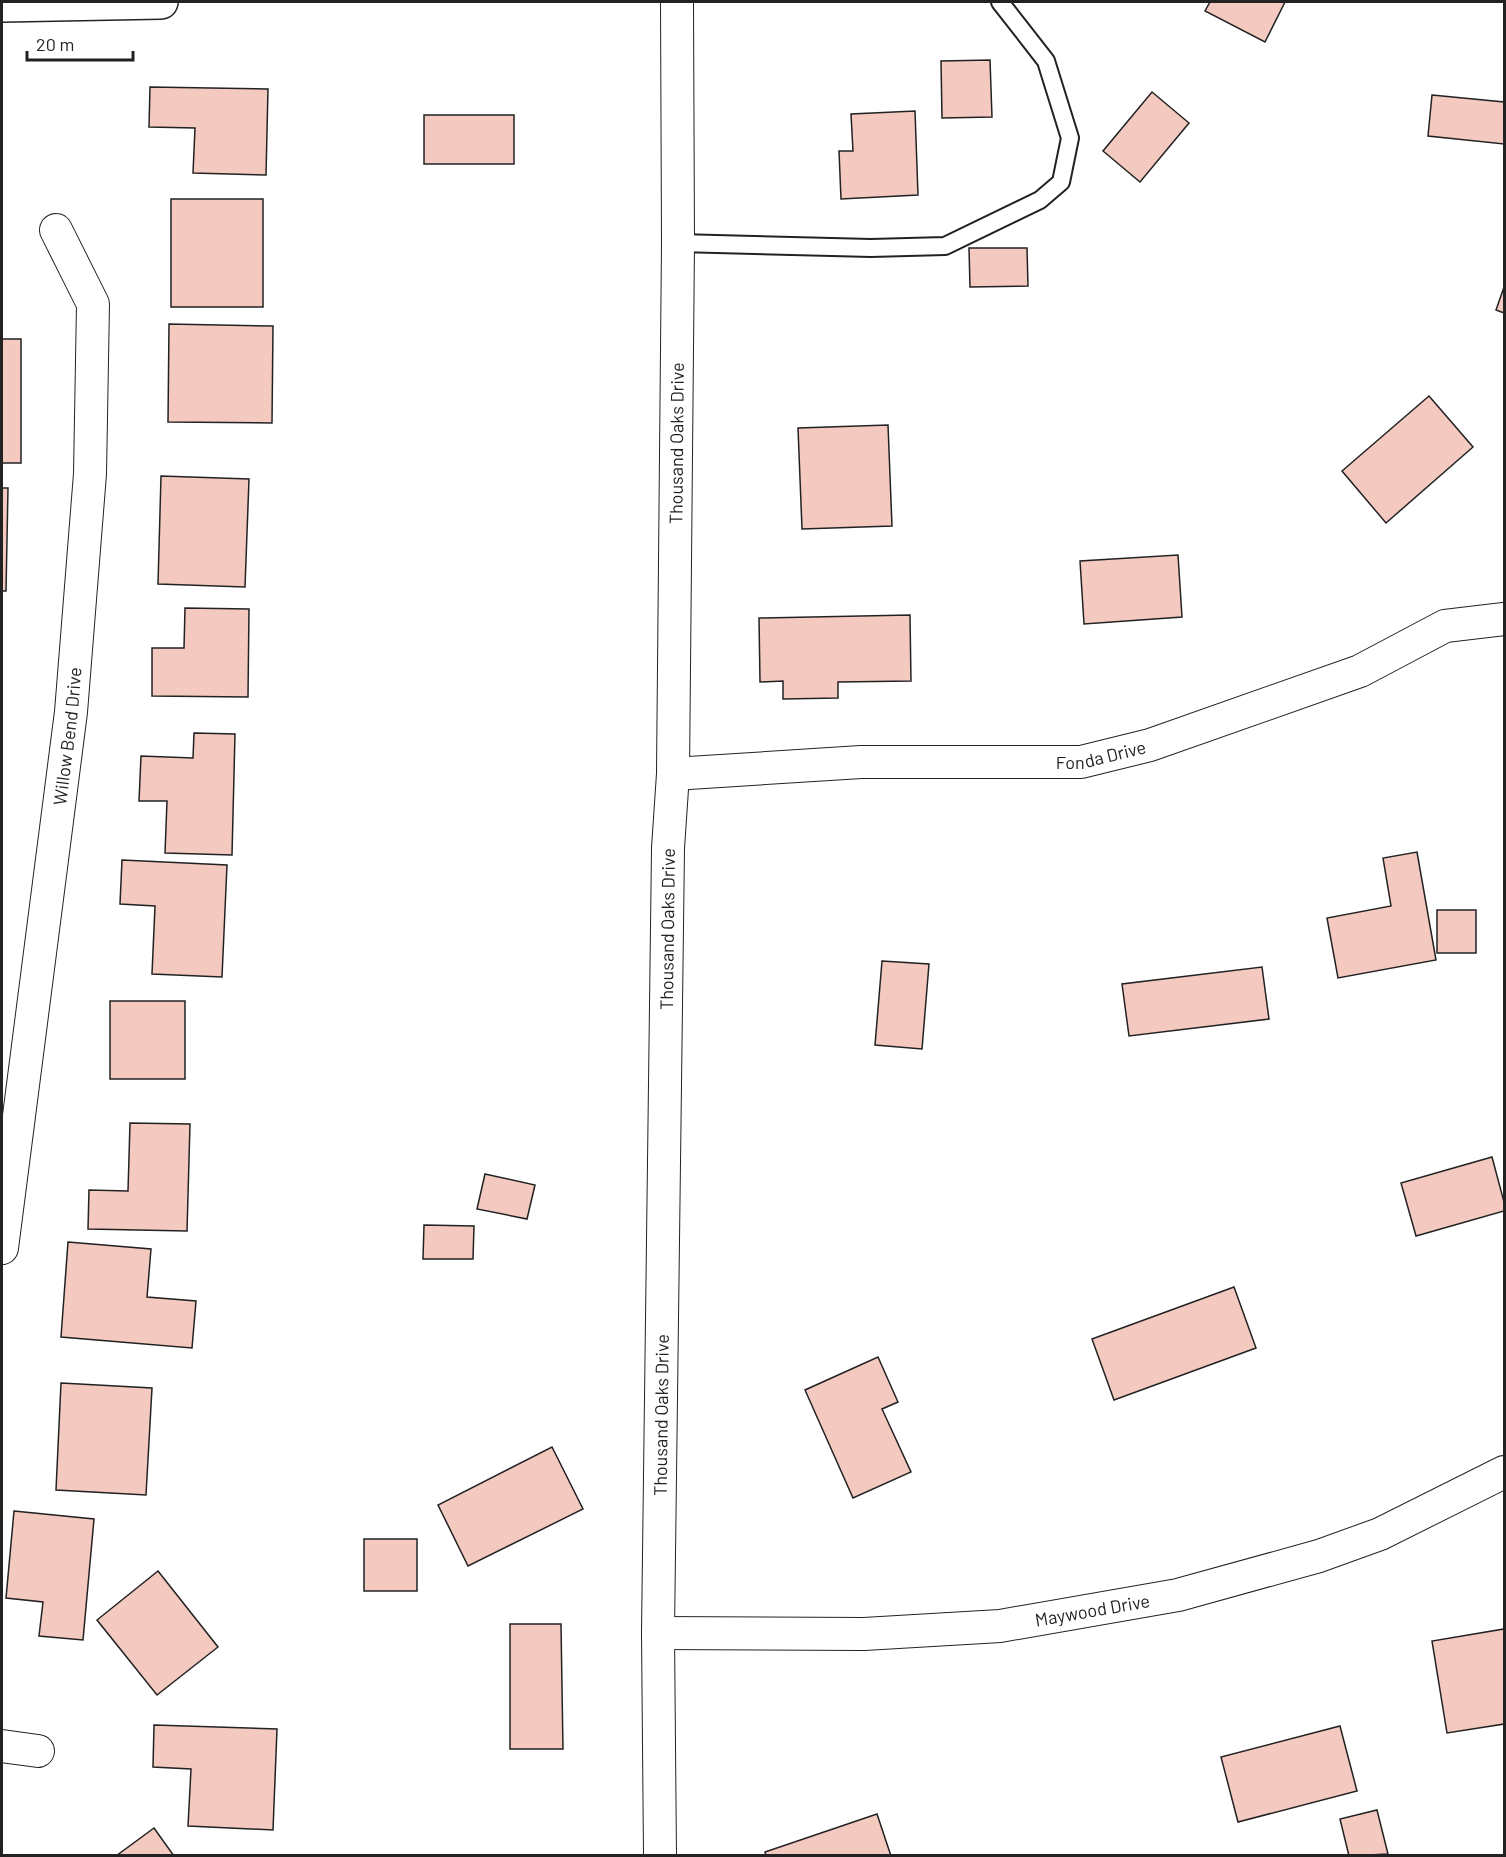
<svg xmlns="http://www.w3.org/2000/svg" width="1506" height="1857" font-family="Barlow,sans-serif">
<rect width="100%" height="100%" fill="#fff"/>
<g fill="#f3c9c0" stroke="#222" stroke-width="1.5">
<path d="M1210,2H1285L1265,42L1205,11Z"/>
<path d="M990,60L992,117L942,118L941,61Z"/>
<path d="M150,87L268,89L266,175L193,173L195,128L149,127Z"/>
<path d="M1152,92L1189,123L1140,182L1103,151Z"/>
<path d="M1432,95L1504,102V144L1428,136Z"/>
<path d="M915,111L918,195L841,199L839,151H853L851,114Z"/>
<rect x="424" y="115" width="90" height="49"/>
<rect x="171" y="199" width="92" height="108"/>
<path d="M969,248H1027L1028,286L970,287Z"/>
<path d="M1504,287V313L1496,310Z"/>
<path d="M169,324L273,326L272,423L168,422Z"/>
<rect x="2" y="339" width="19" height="124"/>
<path d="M1429,396L1473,447L1386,523L1342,471Z"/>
<path d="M888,425L892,526L802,529L798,428Z"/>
<path d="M161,476L249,479L245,587L158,584Z"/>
<path d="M2,488H8L6,591H2Z"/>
<path d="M1178,555L1182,617L1084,624L1080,561Z"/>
<path d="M185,608L249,609L248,697L152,696V648H184Z"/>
<path d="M910,615L911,681L838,682V698L783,699V681L760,682L759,618Z"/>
<path d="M194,733L235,734L232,855L165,853L167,801H139L141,756L193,758Z"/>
<path d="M1417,852L1436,960L1338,978L1327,918L1391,906L1383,858Z"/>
<path d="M122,860L227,865L222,977L152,974L155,906L120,904Z"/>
<rect x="1437" y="910" width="39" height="43"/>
<path d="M882,961L929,964L922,1049L875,1045Z"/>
<path d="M1262,967L1269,1019L1129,1036L1122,984Z"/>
<rect x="110" y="1001" width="75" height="78"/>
<path d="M130,1123L190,1124L187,1231L88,1229L89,1190L128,1191Z"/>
<path d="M1492,1157L1504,1202V1211L1416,1236L1401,1183Z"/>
<path d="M485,1174L535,1185L527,1219L477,1209Z"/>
<path d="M424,1225L474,1226L473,1259H423Z"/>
<path d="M68,1242L151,1249L147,1297L196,1301L192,1348L61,1337Z"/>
<path d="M1234,1287L1256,1348L1114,1400L1092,1339Z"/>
<path d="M878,1357L898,1402L882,1409L911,1472L853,1498L805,1390Z"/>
<path d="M61,1383L152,1388L146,1495L56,1490Z"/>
<path d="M552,1447L583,1509L468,1566L438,1505Z"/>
<path d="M14,1511L94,1519L83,1640L39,1636L43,1602L6,1598Z"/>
<rect x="364" y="1539" width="53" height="52"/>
<path d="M158,1571L218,1647L157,1695L97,1620Z"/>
<path d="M510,1624H561L563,1749H510Z"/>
<path d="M1504,1629V1724L1447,1733L1432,1641Z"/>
<path d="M154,1725L277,1729L273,1830L188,1826L191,1769L153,1767Z"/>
<path d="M1340,1726L1357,1791L1238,1822L1221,1757Z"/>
<path d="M1377,1810L1388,1854L1349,1856L1340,1819Z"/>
<path d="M877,1814L891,1856H766L765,1852Z"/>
<path d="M154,1828L174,1856H116Z"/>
</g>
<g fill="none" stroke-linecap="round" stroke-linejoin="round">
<defs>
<path id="lane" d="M678,243L871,248L945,246L1040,200L1061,182L1070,138L1046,61L1000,2"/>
<g id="street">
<path id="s1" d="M673,774L861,762H1081L1150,745L1360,671L1445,626L1504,619"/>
<path id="s2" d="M2,1248L71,712L90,474L93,304L56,230"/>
<path id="s3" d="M658,1633L864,1634L1000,1626L1178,1595L1319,1556L1380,1534L1504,1472"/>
<path d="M2,1746L38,1751"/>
<path id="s4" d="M660,1856L658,1633L668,848L673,774L678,243L677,2"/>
</g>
<path id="secondary" d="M2,5L161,2"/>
</defs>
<use href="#lane" stroke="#222" stroke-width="20"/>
<use href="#street" stroke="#222" stroke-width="34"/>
<use href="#secondary" stroke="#222" stroke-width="36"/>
<use href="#lane" stroke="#fff" stroke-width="16"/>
<use href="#street" stroke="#fff" stroke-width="32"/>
<use href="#secondary" stroke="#fff" stroke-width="33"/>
</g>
<g text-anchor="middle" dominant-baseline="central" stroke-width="4.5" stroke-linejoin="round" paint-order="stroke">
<g font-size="18" fill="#222" stroke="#fff">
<text stroke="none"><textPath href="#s4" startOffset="1413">Thousand Oaks Drive</textPath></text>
<text stroke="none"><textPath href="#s2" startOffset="516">Willow Bend Drive</textPath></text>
<text stroke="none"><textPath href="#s1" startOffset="429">Fonda Drive</textPath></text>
<text stroke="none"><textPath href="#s4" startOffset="927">Thousand Oaks Drive</textPath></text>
<text stroke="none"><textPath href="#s4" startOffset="441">Thousand Oaks Drive</textPath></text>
<text stroke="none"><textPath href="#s3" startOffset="436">Maywood Drive</textPath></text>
</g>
</g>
<rect width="1506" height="1857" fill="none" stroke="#222222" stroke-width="6"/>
<path d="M27 51v9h106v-9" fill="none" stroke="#222222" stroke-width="3"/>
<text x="36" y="51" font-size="18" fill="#222222" stroke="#ffffff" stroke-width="4.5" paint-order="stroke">20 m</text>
</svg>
